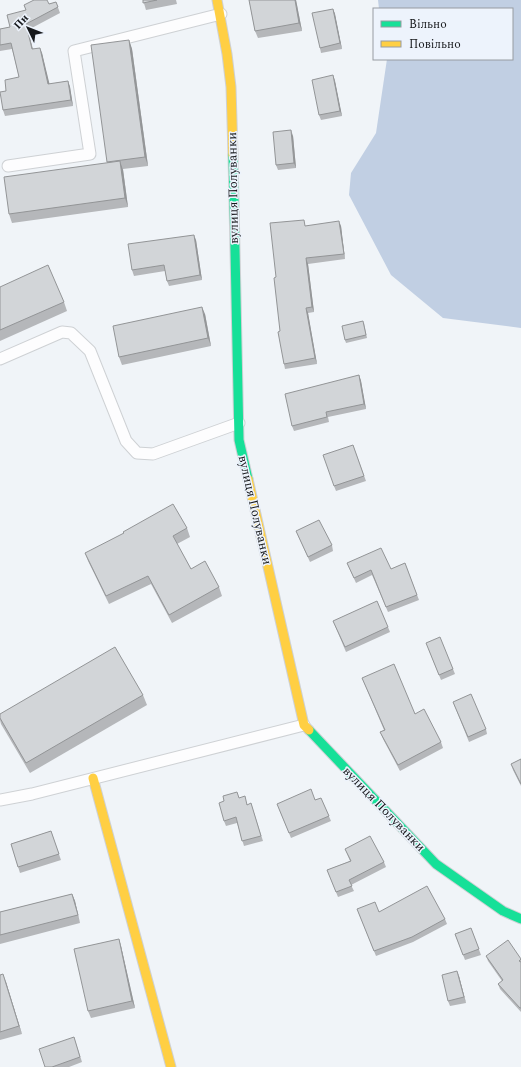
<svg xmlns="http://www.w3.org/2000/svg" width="521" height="1067" font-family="Spectral,serif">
<rect width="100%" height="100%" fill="#f0f4f8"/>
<path fill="#c1cfe3" d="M378,0H521V328L443,318L391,275L349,195L351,173L376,133L387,59H512V9H379Z"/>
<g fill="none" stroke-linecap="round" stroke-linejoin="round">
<defs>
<g id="lane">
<path d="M8,166L90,154L74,51L221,14"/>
<path d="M0,359L62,332L71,333L90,351L126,441L137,453L153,454L239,423"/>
<path d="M0,800L32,794L304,725"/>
</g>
<g id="fast">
<path d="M233,155L239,440L248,479"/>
<path d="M309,730L436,864L503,911L521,919"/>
</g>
<g id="slow">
<path d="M217,0L227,54L231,87L233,155"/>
<path d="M248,479L304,725L309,730"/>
<path d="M93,778L171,1067"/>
</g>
</defs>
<use href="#lane" stroke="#ced1d4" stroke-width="13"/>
<use href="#fast" stroke="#ced1d4" stroke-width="11"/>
<use href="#slow" stroke="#ced1d4" stroke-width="11"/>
<use href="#lane" stroke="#fdfdfe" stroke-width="11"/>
<use href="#fast" stroke="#16e098" stroke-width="9"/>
<use href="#slow" stroke="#ffcf43" stroke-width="9"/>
</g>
<g fill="#b5b7ba">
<path d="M143,0H176L177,4L146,10Z"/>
<path d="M249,0H296L302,31L258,38L255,31Z"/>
<path d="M56,2L60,13L28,30L33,49L42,53L49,84L68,81L70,87L73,106L5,116L3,110L6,91L19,77L12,49L0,51V29L10,27L26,10L24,5L49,4Z"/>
<path d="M333,9L335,14L342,49L321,53L320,48Z"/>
<path d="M129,40L132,49L148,166L123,169L128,207L12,223L9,214L107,163V162Z"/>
<path d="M333,75L335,81L342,116L321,120L319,115Z"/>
<path d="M293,136L296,168L278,170L276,165Z"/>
<path d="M306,226H341L345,259L308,264L314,312L308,313L317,364L285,369L284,364L276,277Z"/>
<path d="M196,240L202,280L169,286L167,281L165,271L134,276L132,270Z"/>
<path d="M0,287L64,302L67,311L0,341Z"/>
<path d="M205,314L211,346L122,365L119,357Z"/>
<path d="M364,323L367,338L346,343L345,340Z"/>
<path d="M359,375L361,381L366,409L328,417L329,422L294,431L292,426Z"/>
<path d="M353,445L366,481L336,491L334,486Z"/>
<path d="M187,528L190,537L177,544L191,569L219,587L222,596L172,623L151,584L109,604L88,561L85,553Z"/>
<path d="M296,531L332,545L333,551L310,562Z"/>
<path d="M347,563L391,569L405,563L419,600L388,612L372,575L356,583Z"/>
<path d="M333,621L388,627L390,632L346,652Z"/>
<path d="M428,648L453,669L455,674L441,680Z"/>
<path d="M362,678L415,714L441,742L443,748L400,771L383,739L380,732L384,730Z"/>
<path d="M143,695L147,705L30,773L1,724L0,720V714Z"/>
<path d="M453,702L486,729L487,734L469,742Z"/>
<path d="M521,759V786L513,770L511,764Z"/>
<path d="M239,798L248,805L251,803L263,841L244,846L237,823L226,826L224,821Z"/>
<path d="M321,798L331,821L291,838L279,809L315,800Z"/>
<path d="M51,831L61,860L20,873L11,844Z"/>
<path d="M345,849L384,862L386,867L351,885L354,891L338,897L327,870L350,861Z"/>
<path d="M72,894L75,901L80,923L0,944V912Z"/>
<path d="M357,909L445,919L447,924L413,942L376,956Z"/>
<path d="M471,928L481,955L465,960L455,934Z"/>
<path d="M119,939L121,946L135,1008L91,1018L88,1011Z"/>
<path d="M486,956L521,959V1012L500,989L498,984L502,981L488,961Z"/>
<path d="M0,975L6,982L22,1034L0,1040Z"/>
<path d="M459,976L466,1003L450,1006L448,1001Z"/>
<path d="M74,1037L82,1062L69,1067H45Z"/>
</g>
<g fill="#939597">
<path d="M295,0H296L302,31L299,23Z"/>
<path d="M333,9L335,14L342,49L340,43Z"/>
<path d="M26,24L28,30L34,55L32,49Z"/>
<path d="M129,40L132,49L148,166L145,157Z"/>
<path d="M40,48L42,53L51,90L48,84Z"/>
<path d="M333,75L335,81L342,116L340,111Z"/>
<path d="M68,81L70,87L73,106L71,100Z"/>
<path d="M291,130L293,136L296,168L294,163Z"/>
<path d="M120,161L123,170L128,207L125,198Z"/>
<path d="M339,221L341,226L345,259L344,254Z"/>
<path d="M194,235L196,240L202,280L200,275Z"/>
<path d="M306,258L308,264L314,312L312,307Z"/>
<path d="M202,307L205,314L211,346L208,338Z"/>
<path d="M306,308L308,313L317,364L315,358Z"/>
<path d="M359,375L361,381L366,409L364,404Z"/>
<path d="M72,894L75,901L80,923L78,915Z"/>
<path d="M119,939L121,946L135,1008L132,1001Z"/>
<path d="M457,971L459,976L466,1003L464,997Z"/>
<path d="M3,974L6,982L22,1034L19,1026Z"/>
</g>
<g fill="#d2d5d8" stroke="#939597">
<path d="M34,0H47L49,4L56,2L58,7L26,24L32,49L40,48L48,84L68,81L71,100L3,110L0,92L6,91L5,80L19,77L11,43L0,45V29L10,27L7,15L26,10L24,5Z"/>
<path d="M143,0H157L143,3Z"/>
<path d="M249,0H295L299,23L255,31Z"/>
<path d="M333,9L340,43L320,48L312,13Z"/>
<path d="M129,40L145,157L107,162L91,45Z"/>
<path d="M333,75L340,111L319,115L312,80Z"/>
<path d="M291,130L294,163L276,165L273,132Z"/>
<path d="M120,161L125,198L9,214L4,177Z"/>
<path d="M304,220L305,226L339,221L344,254L306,258L312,307L306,308L315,358L284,364L278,332L280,331L274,278L276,277L270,223Z"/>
<path d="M194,235L200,275L167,281L164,265L132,270L128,244Z"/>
<path d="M48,265L64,302L0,330V287Z"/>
<path d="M202,307L208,338L119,357L113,326Z"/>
<path d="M363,321L366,335L345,340L342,326Z"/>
<path d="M359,375L364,404L326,412L327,417L292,426L285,394Z"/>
<path d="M353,445L364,476L334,486L323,455Z"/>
<path d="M173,504L187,528L173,536L191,569L205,561L219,587L169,615L148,576L106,596L85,553L124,533L123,532Z"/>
<path d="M319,520L332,545L308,557L296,531Z"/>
<path d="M381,548L391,569L405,563L417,595L386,607L371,570L354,578L347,563Z"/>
<path d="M377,601L388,627L345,647L333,621Z"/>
<path d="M440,637L453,669L439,675L426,643Z"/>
<path d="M115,647L143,695L26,763L0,718V714Z"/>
<path d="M394,664L415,714L424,709L441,742L398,765L380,732L385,730L362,678Z"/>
<path d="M471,694L486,729L468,737L453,702Z"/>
<path d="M521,759V784L511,764Z"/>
<path d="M311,789L315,800L321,798L329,816L289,833L277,804Z"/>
<path d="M237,792L239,798L245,796L247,805L251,803L261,836L242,841L236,817L224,821L219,803L224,801L223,796Z"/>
<path d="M51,831L59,854L18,867L11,844Z"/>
<path d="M370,836L384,862L349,880L352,886L336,892L327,870L351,861L345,849Z"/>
<path d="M427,886L445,919L412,937L374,951L357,909L375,902L379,912Z"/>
<path d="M72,894L78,915L0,935V912Z"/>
<path d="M471,928L479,949L463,955L455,934Z"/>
<path d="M119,939L132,1001L88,1011L74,949Z"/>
<path d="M508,940L521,959L519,961L521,962V1008H520L498,984L503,980L486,956Z"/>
<path d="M457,971L464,997L448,1001L442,975Z"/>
<path d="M3,974L19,1026L0,1032V975Z"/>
<path d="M74,1037L80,1057L52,1067H45L39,1049Z"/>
</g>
<g text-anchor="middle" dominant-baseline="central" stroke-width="3" stroke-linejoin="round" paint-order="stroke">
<g font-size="13" fill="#17191c" stroke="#edf3fc">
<text transform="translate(233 188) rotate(-91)">вулиця Полуванки</text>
<text transform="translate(255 510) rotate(77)">вулиця Полуванки</text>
<text transform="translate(384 809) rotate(46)">вулиця Полуванки</text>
</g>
</g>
<rect x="373" y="8" width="140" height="52" fill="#edf3fc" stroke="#979ca2"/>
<rect x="381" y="21" width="20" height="6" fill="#16e098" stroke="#979ca2"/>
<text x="409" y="28" font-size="12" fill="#17191c">Вільно</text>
<rect x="381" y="41" width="20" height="6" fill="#ffcf43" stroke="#979ca2"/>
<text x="409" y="48" font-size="12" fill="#17191c">Повільно</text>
<g transform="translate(28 28) rotate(313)" stroke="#edf3fc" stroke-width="3" paint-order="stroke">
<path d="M0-3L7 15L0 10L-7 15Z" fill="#17191c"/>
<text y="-6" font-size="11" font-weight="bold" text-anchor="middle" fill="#17191c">Пн</text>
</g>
</svg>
